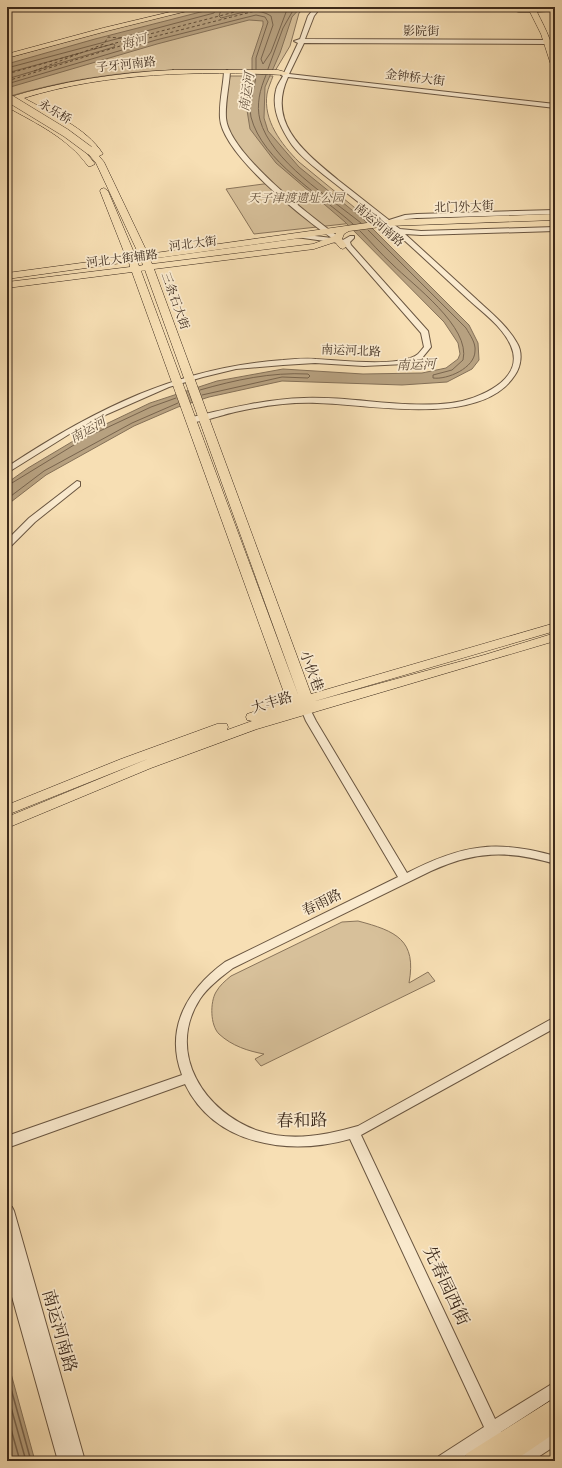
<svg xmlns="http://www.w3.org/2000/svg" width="562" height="1468" font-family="'Libre Bodoni','Noto Serif SC',serif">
<rect width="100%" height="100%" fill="#f7dfb4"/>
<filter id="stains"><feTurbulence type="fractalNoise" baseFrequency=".005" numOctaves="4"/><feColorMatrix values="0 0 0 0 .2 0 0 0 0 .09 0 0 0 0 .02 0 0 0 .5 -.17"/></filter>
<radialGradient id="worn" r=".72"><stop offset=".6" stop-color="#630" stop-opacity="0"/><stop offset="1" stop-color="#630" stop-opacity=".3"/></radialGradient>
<g fill="#d7c09a" stroke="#89745a">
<path d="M206,7H306L299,13L290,46L275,71C234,70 194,69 153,71C104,74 54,83 7,97V58L141,21Z"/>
<path d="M230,76H273C271,82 268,88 267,94C263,120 281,144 299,162L371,221L254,234L226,189L271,183C257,168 227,141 226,120C224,105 228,90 230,76Z"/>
<path d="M358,921C396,931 417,940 409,983L428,972L435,981L261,1066L255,1059L264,1054C248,1051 232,1046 219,1034C210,1025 210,1002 216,992C220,985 225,981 231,976L342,922Z"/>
</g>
<g fill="#b7a180" stroke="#857158">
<path d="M220,7H301L292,17L280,53L265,87L264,118L268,131L299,167L363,219L469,325L478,343L479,360L472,369L447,382L402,385L282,381L209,397L178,407L134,426L46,475L7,505V483L28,468L85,434L150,403L217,381L283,369L363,374L422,373L446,368L458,359L460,354L458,343L444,322L345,222L276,163L250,129L246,104L252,77V58L263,25V21L249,20L157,44L7,88V64L95,39Z"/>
<path d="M7,1359L35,1461H7Z"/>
</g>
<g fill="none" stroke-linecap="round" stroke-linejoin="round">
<g stroke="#79654e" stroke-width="1">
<path d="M222,7L219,16L221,18C238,14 255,6 271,16L273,25L261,59L263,64L271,52L288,7"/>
<path d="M7,68L214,13L217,7"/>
<path d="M268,69L283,28L295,7"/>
<path d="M7,73L113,44L115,45L114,47L7,79"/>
<path d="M256,75C255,89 248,104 251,117C262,161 321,195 353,224"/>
<path d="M266,75C260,89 256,105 260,120C271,161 329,197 361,223"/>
<path d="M7,84L156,40L256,15L265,17L268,22L256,58V69"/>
<path d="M360,231C371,242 381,254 392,264C413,285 471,327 463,360L452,370L433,375V378C447,380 475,368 475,351C476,343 470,335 466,328L368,230"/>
<path d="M200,390C235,380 271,372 308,374L310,376L308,378L282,377L202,395"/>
<path d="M7,486L87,437L151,407L176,398"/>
<path d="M7,499L44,471L132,423L178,403"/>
</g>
<g stroke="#79654e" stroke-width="1.5">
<path d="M7,1374L31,1461"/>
<path d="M7,1393L26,1461"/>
<path d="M7,1415L20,1461"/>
</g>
<g stroke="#604d39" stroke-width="1" stroke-dasharray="3 2.5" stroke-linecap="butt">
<path d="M94,49L141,36"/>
<path d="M34,71L104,44L108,37L119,38L146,35L254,7"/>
<path d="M7,74L80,53"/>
<path d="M7,81L133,42L271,7"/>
</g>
<defs>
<g id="minor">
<path d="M315,7H321L314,16L305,39L548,40L551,42L548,44L304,43L289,74L555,104V108L288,77C266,124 306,153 338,180C355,193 372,207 389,220L405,215L417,214L555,210V214L417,218L406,219L393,224L400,229L421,231L555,227V231L421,235L405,234C428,255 451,276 474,297C489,311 507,325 517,343C523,353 521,366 515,375C481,428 370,404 317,403C289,402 262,406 235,412C225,414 197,424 188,422V418C226,409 265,399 304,398C353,396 402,409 451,403C477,400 526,380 511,346C503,327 483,313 469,300C438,272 408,242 376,216C358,202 341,188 324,175C313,166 300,156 292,145C281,129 271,109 276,90C277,85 281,80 283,76L281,75L284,73L298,43L294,41L300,39L308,16Z"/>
<path d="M227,70L230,72C229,87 225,103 226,118C229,154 314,219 343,240L350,236H354V238L350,242L351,245L428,331L431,347L422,358L405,364L364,366L315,363L283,365L236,369L203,377L169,387L103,416L71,433L7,473V467C93,410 178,367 283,360C294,359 305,358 316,359C338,360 401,368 418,354C420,352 422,349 424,347L421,333L346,247L339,243L296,237L295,236L298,234L332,238C303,218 222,154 220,118C219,103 223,87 224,72Z"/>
<path d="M77,481L80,482V486L35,522L10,547L7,548V540L29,518Z"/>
<path d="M306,706L309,707L316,721L407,873C461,845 496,839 555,856V864C508,850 475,851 431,871L233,968C221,977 208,987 200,999C165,1053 205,1113 259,1131C291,1142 327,1135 358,1126L555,1017V1028L361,1135L495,1419L555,1382V1397L501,1432L513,1458L555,1430V1446L532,1461H499L490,1440L457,1461H437L439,1456L484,1427L350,1139C290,1156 215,1146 185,1084L7,1148V1136L182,1075C164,1028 188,989 225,962L398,877L306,721L301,709Z"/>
<path d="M7,1205L12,1207L14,1211L85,1461H58L7,1279V1249L12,1251L7,1234Z"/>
</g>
<g id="major">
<path d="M191,7H203L107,31L7,58V54L103,28Z"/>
<path d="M496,7H555V11L537,12C546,30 555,46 555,67L551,65L541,34L530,12H519Z"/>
<path d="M173,70H278L289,73L285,75C198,71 108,72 24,98C50,113 86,127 103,154L99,156L104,162L148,254L388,220L555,214V220L388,226L349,231L344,234L342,239L347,246L343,249L340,248L335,242L314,249L154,269L311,694L555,623V631L312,702L484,655L555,633V641L257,729L151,768L7,828V817L150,758L7,815V805L121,759L217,724H227L228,727L227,730L252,721L247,720L246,717L247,714L287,701L132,272L7,288V282L130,267L129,262L7,279V273L126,257L100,191L101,189L104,188L108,191L135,255H139L96,163L85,150L91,148L73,133L16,100L8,102C38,114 76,137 95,164L91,166H88C68,138 36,123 7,107V98C62,81 116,73 173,70ZM336,233L334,236L313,244L152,264L150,259ZM141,260L143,265L139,266L137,261ZM145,270L299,697L141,271Z"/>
<path d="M555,1398V1433L514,1461H463L466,1454Z"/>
</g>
</defs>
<use href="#minor" stroke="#6a5641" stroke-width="2"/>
<use href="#major" stroke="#3b291b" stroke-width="1"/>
<use href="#minor" fill="#faeace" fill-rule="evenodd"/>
<use href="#major" fill="#f7dfb4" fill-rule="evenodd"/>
<defs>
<path id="major-bridge" d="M7,97L66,133L89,150"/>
</defs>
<use href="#major-bridge" stroke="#3b291b" stroke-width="9" stroke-linecap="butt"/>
<use href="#major-bridge" stroke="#f7dfb4" stroke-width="8"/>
</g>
<g text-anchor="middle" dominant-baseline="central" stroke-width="3.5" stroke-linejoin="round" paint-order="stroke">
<g font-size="12" fill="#3b291b" stroke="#faeace">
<text x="421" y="31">影院街</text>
<text transform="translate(126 65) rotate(-6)">子牙河南路</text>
<text transform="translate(415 78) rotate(7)">金钟桥大街</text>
<text transform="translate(55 112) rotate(31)">永乐桥</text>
<text transform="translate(464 207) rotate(-2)">北门外大街</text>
<text transform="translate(379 225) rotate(40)">南运河南路</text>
<text transform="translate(193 244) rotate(-7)">河北大街</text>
<text transform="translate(122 259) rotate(-7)">河北大街辅路</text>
<text transform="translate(175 301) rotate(70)">三条石大街</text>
<text transform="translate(351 351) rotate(2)">南运河北路</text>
</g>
<g font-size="12" font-style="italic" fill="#624f3b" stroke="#faeace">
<text x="296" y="198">天子津渡遗址公园</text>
</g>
<g font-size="13" font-style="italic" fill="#604d39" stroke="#faeace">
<text transform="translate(134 42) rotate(-15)">海河</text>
<text transform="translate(247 92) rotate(-81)">南运河</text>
<text transform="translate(416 365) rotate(-2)">南运河</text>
<text transform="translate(88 430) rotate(-29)">南运河</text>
</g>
<g font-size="14" fill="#3b291b" stroke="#faeace">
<text transform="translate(311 671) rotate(70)">小伙巷</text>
<text transform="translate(272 703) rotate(-17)">大丰路</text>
<text transform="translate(322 903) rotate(-26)">春雨路</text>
</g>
<g font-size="17" fill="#3b291b" stroke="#faeace">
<text transform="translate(302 1121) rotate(-1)">春和路</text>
<text transform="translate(446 1286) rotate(65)">先春园西街</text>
<text transform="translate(59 1331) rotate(74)">南运河南路</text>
</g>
</g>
<rect width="562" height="1468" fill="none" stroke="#f7dfb4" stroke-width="24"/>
<rect x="8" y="8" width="546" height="1452" fill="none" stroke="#3b291b" stroke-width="2"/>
<rect x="12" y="12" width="538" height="1444" fill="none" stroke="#3b291b"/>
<rect width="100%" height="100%" filter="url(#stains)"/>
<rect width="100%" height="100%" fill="url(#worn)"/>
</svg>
